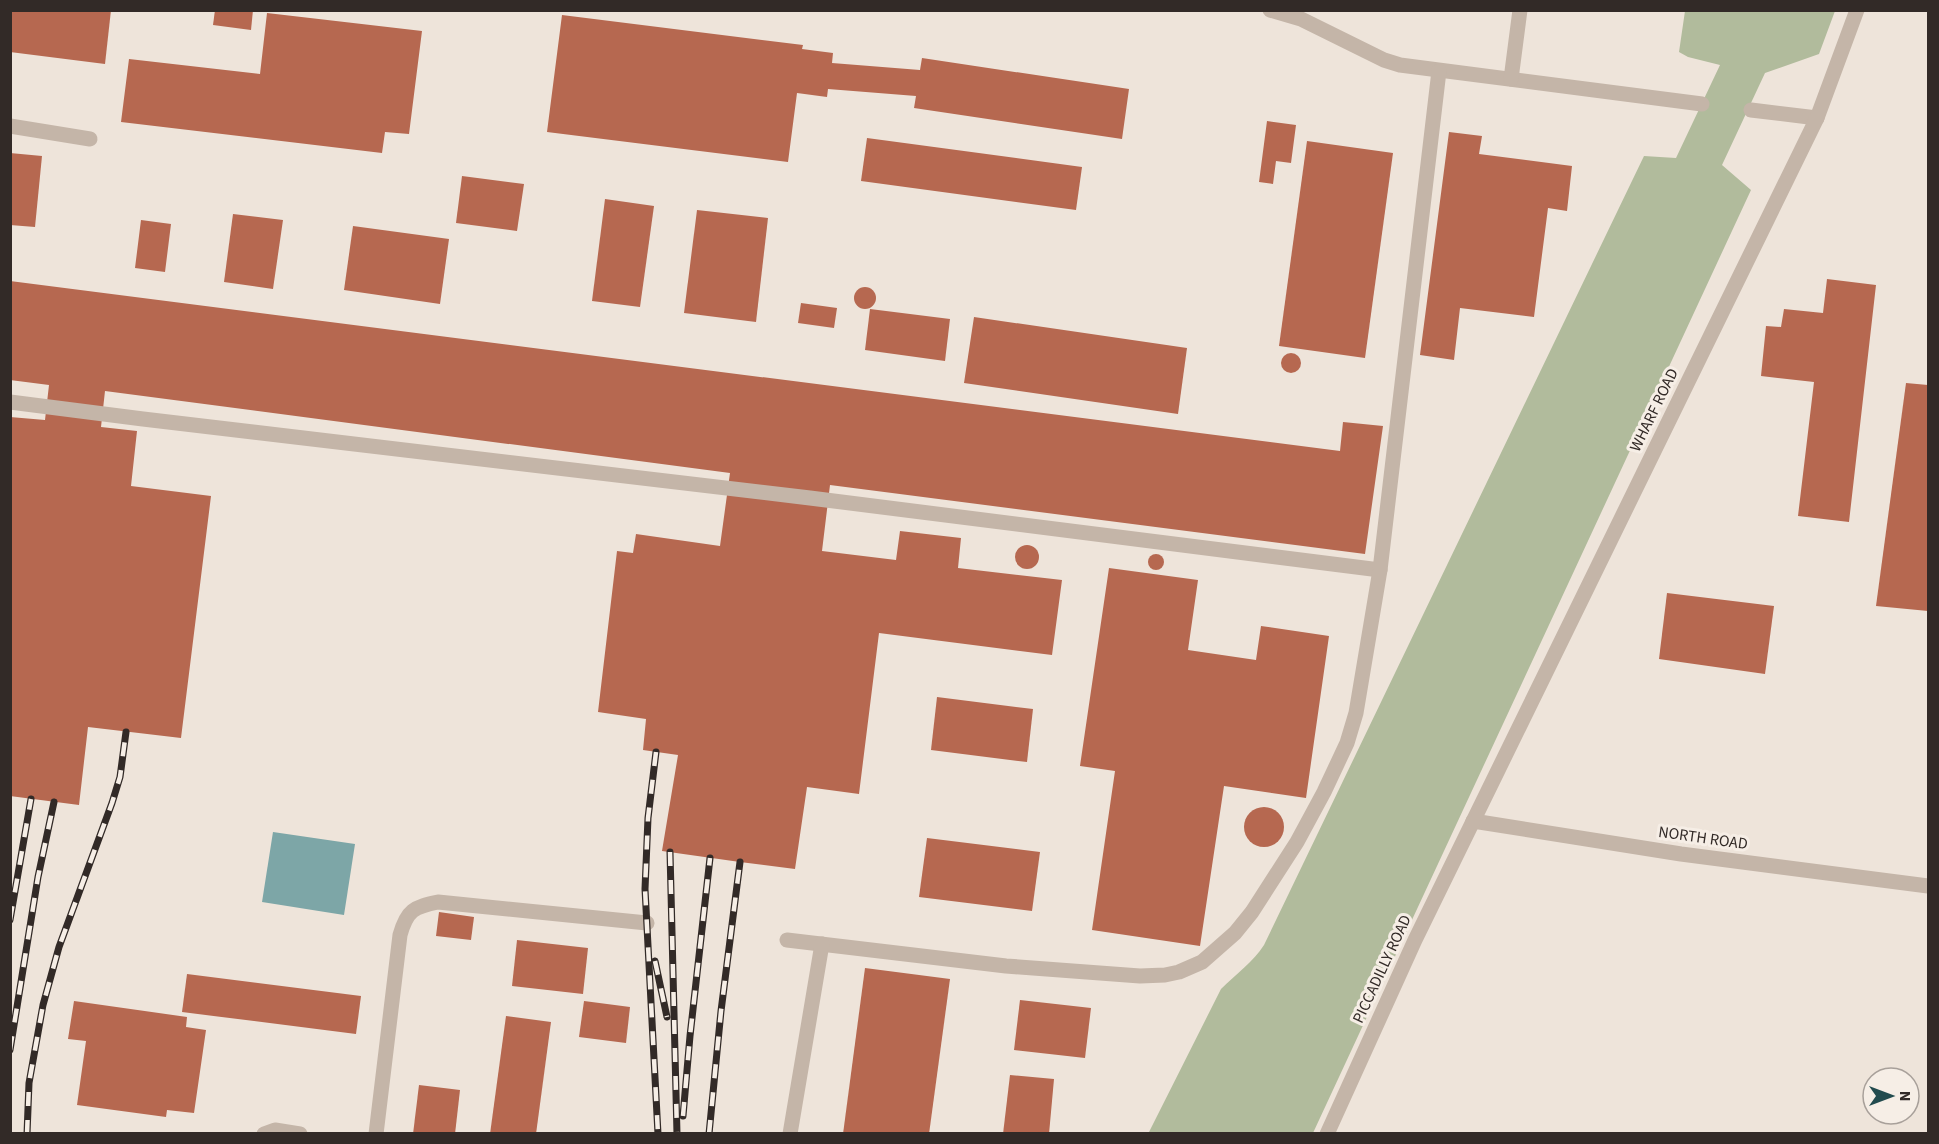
<svg xmlns="http://www.w3.org/2000/svg" width="1939" height="1144" font-family="'Source Sans 3',sans-serif">
<rect width="100%" height="100%" fill="#eee4da"/>
<path fill="#b1bb9c" d="M1685,11H1835L1819,54L1765,73L1722,165L1751,190L1313,1133L1148,1134L1221,989C1236,974 1253,962 1264,945L1644,156L1676,158L1720,65L1688,57L1679,52Z"/>
<path fill="#7da6a7" d="M273,832L355,844L344,915L262,902Z"/>
<g fill="#b66850">
<path d="M10,10H111L105,64L10,52Z"/>
<path d="M215,10H253L251,30L213,25Z"/>
<path d="M267,13L422,31L409,134L385,132L382,153L121,122L129,59L260,74Z"/>
<path d="M562,15L803,45L802,49L833,53L832,63L920,70L922,58L1129,89L1122,139L914,108L916,96L828,89L827,97L797,93L788,162L547,132Z"/>
<path d="M1267,121L1296,125L1291,163L1276,161L1273,184L1259,182Z"/>
<path d="M1449,132L1482,136L1479,154L1572,166L1567,211L1548,208L1534,317L1460,308L1454,360L1420,355Z"/>
<path d="M867,138L1082,167L1076,210L861,181Z"/>
<path d="M1307,141L1393,153L1365,358L1279,346Z"/>
<path d="M10,153L42,156L35,227L10,225Z"/>
<path d="M462,176L524,184L517,231L456,223Z"/>
<path d="M605,199L654,206L640,307L592,301Z"/>
<path d="M697,210L768,218L756,322L684,313Z"/>
<path d="M233,214L283,220L273,289L224,282Z"/>
<path d="M141,220L171,224L165,272L135,268Z"/>
<path d="M353,226L449,239L440,304L344,290Z"/>
<path d="M1827,279L1876,285L1849,522L1798,516L1814,382L1761,376L1766,326L1781,327L1784,309L1823,313Z"/>
<path d="M10,281L1340,451L1343,422L1383,426L1365,554L830,485L822,551L896,560L900,531L961,538L958,568L1062,580L1052,655L879,633L859,794L807,787L795,869L740,862L662,851L678,755L643,750L646,719L598,712L617,551L633,553L636,534L720,546L730,473L105,391L101,427L137,431L131,486L211,496L181,738L88,727L79,805L10,796V417L45,420L49,385L10,380Z"/>
<circle cx="865" cy="298" r="11"/>
<path d="M801,303L837,308L834,328L798,323Z"/>
<path d="M870,309L950,319L945,361L865,350Z"/>
<path d="M974,317L1187,348L1178,414L964,383Z"/>
<circle cx="1291" cy="363" r="10"/>
<path d="M1906,383L1928,385V611L1876,606Z"/>
<circle cx="1027" cy="557" r="12"/>
<circle cx="1156" cy="562" r="8"/>
<path d="M1109,568L1198,580L1188,650L1256,660L1261,626L1329,636L1306,798L1224,786L1200,946L1092,930L1115,771L1080,766Z"/>
<path d="M1667,593L1774,606L1765,674L1659,659Z"/>
<path d="M937,697L1033,709L1027,762L931,750Z"/>
<circle cx="1264" cy="827" r="20"/>
<path d="M927,838L1040,852L1032,911L919,897Z"/>
<path d="M439,912L474,917L471,940L436,936Z"/>
<path d="M517,940L588,948L583,994L512,986Z"/>
<path d="M865,968L950,979L929,1134H843Z"/>
<path d="M187,974L361,996L356,1034L182,1012Z"/>
<path d="M1020,1000L1091,1008L1085,1058L1014,1050Z"/>
<path d="M74,1001L187,1017L186,1027L206,1030L194,1113L167,1110L166,1117L77,1105L86,1041L68,1039Z"/>
<path d="M584,1001L630,1007L626,1043L579,1037Z"/>
<path d="M506,1016L551,1022L536,1134H490Z"/>
<path d="M1010,1075L1054,1079L1049,1134H1003Z"/>
<path d="M419,1085L460,1090L455,1134H413Z"/>
</g>
<g fill="none" stroke-linecap="round" stroke-linejoin="round">
<g stroke="#c4b5a8" stroke-width="15">
<path d="M1270,10L1301,19L1384,60L1400,65L1702,104"/>
<path d="M1511,79L1520,10"/>
<path d="M1751,110L1817,118"/>
<path d="M10,126L90,139"/>
<path d="M10,402L143,419L810,498L1380,570"/>
<path d="M1473,821L1681,854L1928,886"/>
<path d="M787,940L1006,966L1140,976L1165,975L1179,972L1202,962L1235,933L1252,912L1297,842L1324,792L1347,743L1356,713L1380,570L1439,71"/>
<path d="M264,1134L275,1130L300,1134"/>
<path d="M376,1134L400,935C407,910 414,907 438,902L647,923"/>
<path d="M790,1134L822,944"/>
<path d="M1327,1134L1415,940L1817,118L1857,10"/>
</g>
<defs>
<g id="rail">
<path d="M656,752L648,818L645,889L658,1134"/>
<path d="M670,852L677,1134"/>
<path d="M10,920L31,799"/>
<path d="M655,961L667,1017"/>
<path d="M10,1050L38,877L54,802"/>
<path d="M683,1116L690,1036L710,858"/>
<path d="M27,1134L29,1083L43,1005L59,947L112,803L120,777L126,732"/>
<path d="M709,1134L721,1011L740,862"/>
</g>
</defs>
<use href="#rail" stroke="#322a27" stroke-width="7"/>
<use href="#rail" stroke="#f6eee6" stroke-width="4.5" stroke-dasharray="14" stroke-linecap="butt"/>
</g>
<g text-anchor="middle" dominant-baseline="central" stroke-width="6" stroke-linejoin="round" paint-order="stroke">
<g font-size="16" fill="#322a27" stroke="#f6eee6">
<text transform="translate(1654 410) rotate(-64)">WHARF ROAD</text>
<text transform="translate(1703 838) rotate(8)">NORTH ROAD</text>
<text transform="translate(1382 969) rotate(-65)">PICCADILLY ROAD</text>
</g>
</g>
<rect width="1939" height="1144" fill="none" stroke="#322a27" stroke-width="24"/>
<g transform="translate(1891 1096) rotate(90)"><circle r="28" fill="#f6eee6" stroke="#a8a09a" stroke-width="1.5"/>
<path d="M0-4.5L10 22L0 15L-10 22Z" fill="#224b4e"/>
<text y="-9" font-size="16" font-weight="bold" text-anchor="middle" fill="#322a27">N</text>
</g>
</svg>
